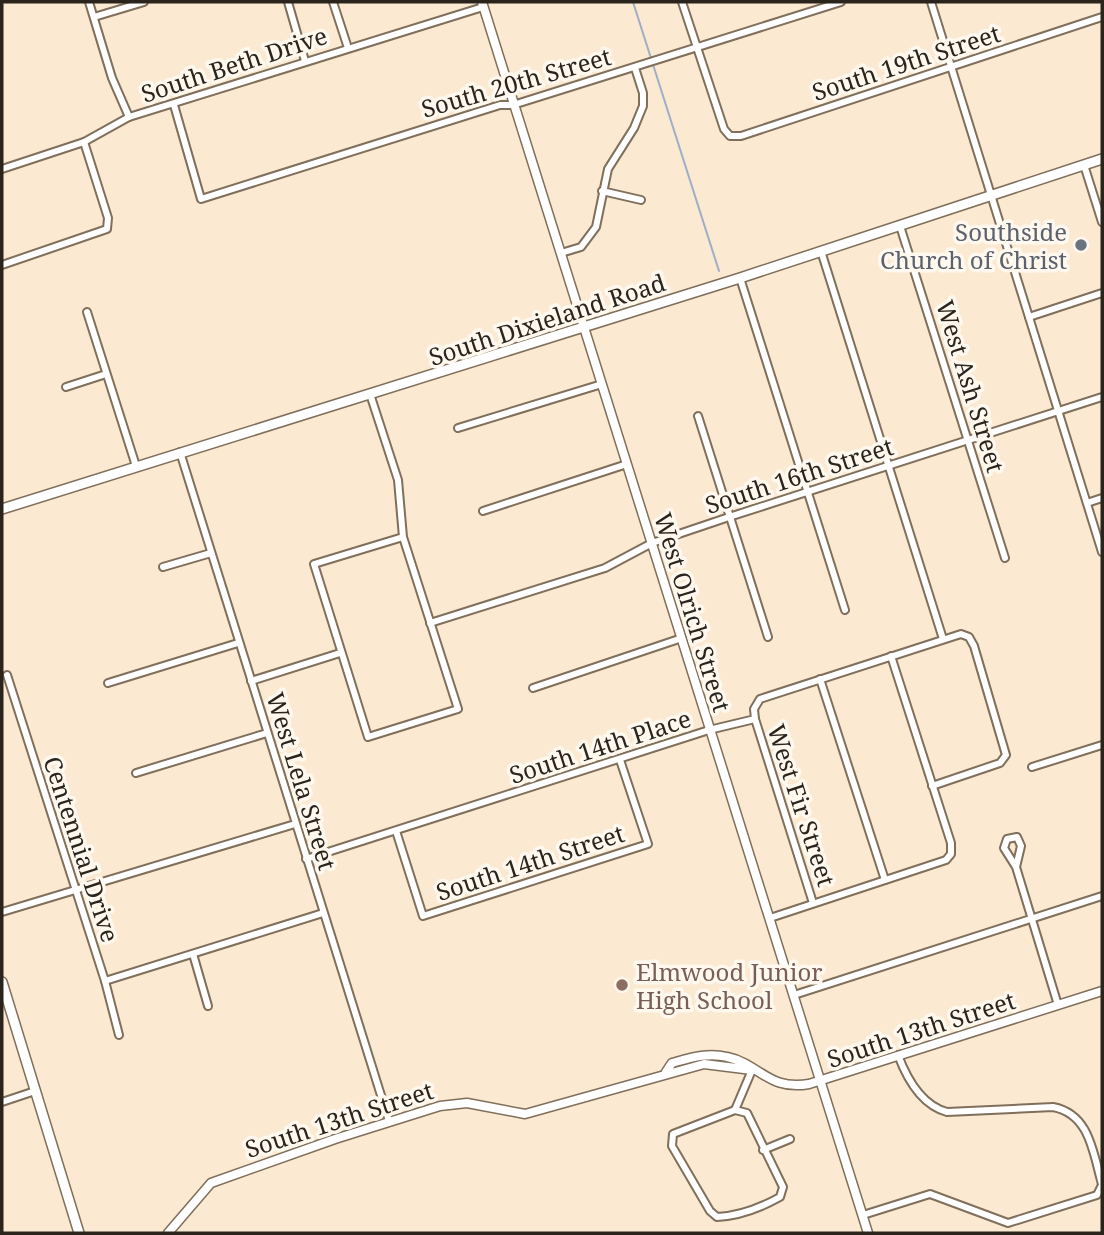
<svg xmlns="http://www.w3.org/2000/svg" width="1104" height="1235" font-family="'Noto Serif',serif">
<rect width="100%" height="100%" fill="#fbe9d2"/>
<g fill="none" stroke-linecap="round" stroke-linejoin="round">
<path stroke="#9faec8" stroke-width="2" d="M633,2L719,271"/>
<defs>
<g id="minor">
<path d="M89,2L112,78L129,117"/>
<path d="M288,2L305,61"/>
<path d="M333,2L348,48"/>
<path d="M682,2L724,129L730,136H741L1102,17"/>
<path d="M931,2L1102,552"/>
<path d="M94,17L144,2"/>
<path d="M174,105L201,199L500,105H513L841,2"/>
<path d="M1084,165L1102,222"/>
<path d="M2,169L84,142L129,117L483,7"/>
<path d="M602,191L641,200"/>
<path d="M900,226L1005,558"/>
<path d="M821,251L943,639"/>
<path d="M561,253L581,247L596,227L608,169L634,128L643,106V93L635,68"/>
<path d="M2,265L107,229L108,218L84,142"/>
<path d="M740,278L845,610"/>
<path d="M87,312L136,466"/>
<path d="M1029,317L1102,293"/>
<path d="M66,387L106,374"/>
<path d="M370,394L398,480L403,537L458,709L368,737L314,564L403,537"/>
<path d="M698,416L768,637"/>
<path d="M458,428L602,384"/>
<path d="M180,452L389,1121"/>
<path d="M1087,503L1102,498"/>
<path d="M483,511L627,464"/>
<path d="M163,567L211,553"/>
<path d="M430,623L605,568L652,543L729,517L1102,397"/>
<path d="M7,675L105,981L119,1035"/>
<path d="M820,679L885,880"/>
<path d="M251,681L340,653"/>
<path d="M108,683L238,643"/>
<path d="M533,688L682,638"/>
<path d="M755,719L813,903"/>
<path d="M1032,767L1102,745"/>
<path d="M136,773L267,733"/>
<path d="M396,831L423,916L648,844L620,760"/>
<path d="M306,859L709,730L755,719L754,709L760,699L961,634L969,637L974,646L1006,755L1000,763L932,786"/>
<path d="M1016,867L1021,846L1017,837L1007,839L1004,848L1016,867L1058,1005"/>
<path d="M2,912L295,824"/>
<path d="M770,918L946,860L951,854V843L891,656"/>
<path d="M193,954L208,1006"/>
<path d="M105,981L323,913"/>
<path d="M794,995L1102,896"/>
<path d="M898,1055C907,1079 921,1105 947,1112L1053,1107C1090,1114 1093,1153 1102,1184"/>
<path d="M2,1102L35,1091"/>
<path d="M735,1110L747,1113L783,1187L780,1197C762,1207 738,1216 717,1217L710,1211L672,1146L673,1134Z"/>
<path d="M735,1110L752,1070"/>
<path d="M763,1150L790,1139"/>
<path d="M863,1215L930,1194L1008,1223L1097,1195L1102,1185"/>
</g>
<g id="tertiary">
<path d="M482,2L868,1233"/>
<path d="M666,1072L672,1063C690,1058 708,1052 727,1057C760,1064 768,1091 809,1084L1102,991"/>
<path d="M168,1233L211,1183L335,1139L440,1106L467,1103L525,1114L704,1064L752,1070"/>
</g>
<g id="secondary">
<path d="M2,509L740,278L1102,159"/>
<path d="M2,982L79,1233"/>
</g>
</defs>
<use href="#minor" stroke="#7f6f5b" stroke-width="10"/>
<use href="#tertiary" stroke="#7f6f5b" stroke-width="11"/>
<use href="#secondary" stroke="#7f6f5b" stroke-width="12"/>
<use href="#minor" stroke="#fff" stroke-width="6"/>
<use href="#tertiary" stroke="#fff" stroke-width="8"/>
<use href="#secondary" stroke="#fff" stroke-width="9"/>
</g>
<circle fill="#6b7280" stroke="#fff8ef" stroke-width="2.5" cx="1081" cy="245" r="7"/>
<circle fill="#8d6e63" stroke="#fff8ef" stroke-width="2.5" cx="622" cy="985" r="7"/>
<g text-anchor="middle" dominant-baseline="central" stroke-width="7" stroke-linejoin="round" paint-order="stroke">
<g font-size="24" fill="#2b241c" stroke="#fff8ef">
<text transform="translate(906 62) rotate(-18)">South 19th Street</text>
<text transform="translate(234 64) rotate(-18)">South Beth Drive</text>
<text transform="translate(516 82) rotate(-16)">South 20th Street</text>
<text transform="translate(547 319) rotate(-18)">South Dixieland Road</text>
<text transform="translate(971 386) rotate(73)">West Ash Street</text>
<text transform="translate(799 475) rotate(-18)">South 16th Street</text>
<text transform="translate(693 612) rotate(73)">West Olrich Street</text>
<text transform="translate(600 746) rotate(-18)">South 14th Place</text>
<text transform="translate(302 781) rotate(73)">West Lela Street</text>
<text transform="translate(802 805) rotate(72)">West Fir Street</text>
<text transform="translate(82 849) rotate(72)">Centennial Drive</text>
<text transform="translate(530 862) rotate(-18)">South 14th Street</text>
<text transform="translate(921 1029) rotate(-18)">South 13th Street</text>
<text transform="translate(339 1119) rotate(-18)">South 13th Street</text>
</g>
<g font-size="24" fill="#5b616d" stroke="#fff8ef" text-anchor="end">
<text x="1067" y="231">Southside<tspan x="1067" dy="28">Church of Christ</tspan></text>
</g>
<g font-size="24" fill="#785e54" stroke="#fff8ef" text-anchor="start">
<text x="636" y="971">Elmwood Junior<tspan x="636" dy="28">High School</tspan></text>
</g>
</g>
<rect width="1104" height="1235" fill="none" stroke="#2b241c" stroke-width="7"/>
</svg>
